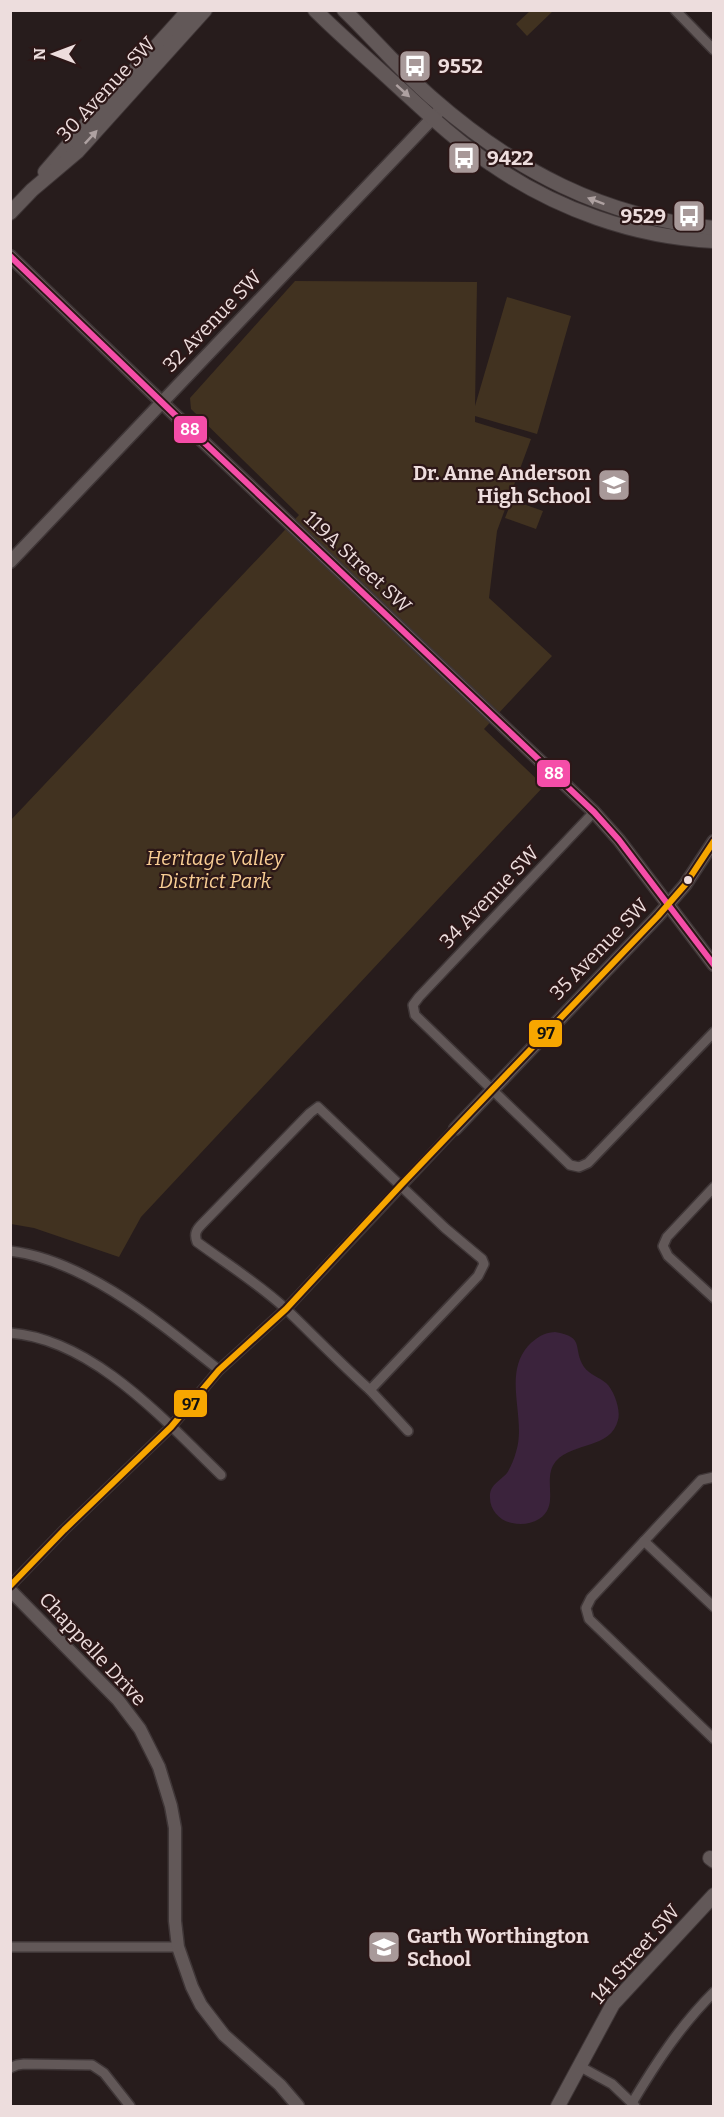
<svg xmlns="http://www.w3.org/2000/svg" width="724" height="2117" font-family="Bitter,serif">
<rect width="100%" height="100%" fill="#271c1c"/>
<g fill="#413220">
<path d="M530,11H553L527,36L516,24Z"/>
<path d="M295,281L477,282L475,406L507,297L571,316L537,434L475,416V422L531,439L497,531L489,598L552,656L484,729L544,786L141,1217L119,1257L34,1228L11,1224L10,821L299,515L191,409L190,398Z"/>
<path d="M512,500L543,511L536,529L505,518Z"/>
</g>
<path fill="#3b233c" d="M555,1332C586,1337 572,1348 584,1367C590,1375 599,1377 606,1383C614,1390 621,1410 618,1420C611,1449 573,1442 556,1461C541,1479 561,1505 539,1519C531,1524 521,1525 512,1523C500,1521 490,1510 490,1498C489,1485 500,1481 507,1473C511,1467 514,1459 516,1452C527,1418 502,1376 528,1346C537,1337 543,1333 555,1332Z"/>
<g fill="none" stroke-linecap="round" stroke-linejoin="round">
<defs>
<g id="minor">
<path d="M675,10L714,50"/>
<path d="M594,812L419,997L413,1005L415,1015L570,1165L579,1167L588,1163L714,1032"/>
<path d="M318,1107L445,1228L482,1259L484,1264L478,1276L370,1390C341,1364 314,1336 286,1309C259,1284 227,1264 197,1242C194,1234 196,1230 202,1224L310,1113Z"/>
<path d="M714,1187L667,1237L663,1246L668,1256L714,1298"/>
<path d="M10,1251C86,1260 161,1324 219,1370"/>
<path d="M10,1333C93,1339 165,1421 221,1475"/>
<path d="M370,1390L408,1431"/>
<path d="M714,1477L701,1480L591,1598L586,1608L589,1619L714,1739"/>
<path d="M644,1541L714,1607"/>
<path d="M10,1586L64,1530L171,1427L219,1370L286,1309L455,1129"/>
<path d="M10,1947H178"/>
<path d="M579,2066L612,2084L635,2106"/>
<path d="M10,2068L17,2065L24,2064L92,2065L104,2073L130,2106"/>
<path d="M632,2103C656,2063 680,2026 714,1992"/>
</g>
<g id="tertiary">
<path d="M10,256L174,414L594,812L619,840L714,965"/>
<path d="M10,562L443,107"/>
<path d="M455,1129L658,916L685,885L714,841"/>
<path d="M10,1590L118,1700L140,1729L159,1767L171,1806L175,1828V1921L178,1947L192,1987L201,2005L224,2035L280,2085L298,2106"/>
</g>
<g id="secondary">
<path d="M315,10C340,35 367,58 393,82C424,110 455,141 491,164C556,209 634,237 714,241"/>
<path d="M344,10C374,39 401,71 432,98C514,170 603,217 714,228"/>
<path d="M45,172L89,121L189,10"/>
<path d="M10,213L32,190L77,152L205,10"/>
<path d="M710,1858L714,1861"/>
<path d="M558,2106L613,2004L714,1895"/>
</g>
</defs>
<use href="#minor" stroke="#3f3637" stroke-width="12"/>
<use href="#tertiary" stroke="#3f3637" stroke-width="15"/>
<use href="#secondary" stroke="#3f3637" stroke-width="16"/>
<use href="#minor" stroke="#625858" stroke-width="9"/>
<use href="#tertiary" stroke="#625858" stroke-width="12"/>
<use href="#secondary" stroke="#625858" stroke-width="14"/>
<defs>
<path id="bus-1" d="M10,256L174,414L594,812L619,840L714,965"/>
<path id="bus-2" d="M10,1586L64,1530L171,1427L219,1370L286,1309L401,1185L658,916L685,885L714,841"/>
</defs>
<use href="#bus-1" stroke="#2c1717" stroke-width="10"/>
<use href="#bus-2" stroke="#2c1717" stroke-width="10"/>
<use href="#bus-1" stroke="#f54da8" stroke-width="6"/>
<use href="#bus-2" stroke="#f7a600" stroke-width="6"/>
</g>
<defs><path id="oneway-solid" d="M-6-.8H1V-3.2L6.5 0L1 3.2V.8H-6Z" transform="scale(1.5)"/></defs>
<g fill="#aea1a1">
<use href="#oneway-solid" transform="translate(403 91) rotate(42)"/>
<use href="#oneway-solid" transform="translate(91 137) rotate(-47)"/>
<use href="#oneway-solid" transform="translate(596 201) rotate(-159)"/>
</g>
<defs>
<symbol id="bus-square" viewBox="-11 -11 22 22"><rect x="-9" y="-9" width="18" height="18" rx="4" fill="#a89999" stroke="#2c1717"/><path d="M-5-6H5V4H4V6H2V4H-2V6H-4V4H-5ZM-3.5-4V0h7V-4ZM-3.5 1.2v1.5H-2V1.2ZM2 1.2v1.5H3.5V1.2Z" fill="#fff"/></symbol>
<symbol id="school-square" viewBox="-11 -11 22 22"><rect x="-9" y="-9" width="18" height="18" rx="4" fill="#a89999" stroke="#2c1717"/><path d="M0-5L7-2L0 1L-7-2ZM-4 1L0 2.5L4 1V4Q0 6-4 4Z" fill="#fff"/></symbol>
</defs>
<g fill-rule="evenodd">
<use href="#bus-square" x="396" y="47" width="38" height="38"/>
<use href="#bus-square" x="445" y="139" width="38" height="38"/>
<use href="#bus-square" x="670" y="197" width="38" height="38"/>
<use href="#school-square" x="595" y="466" width="38" height="38"/>
<use href="#school-square" x="365" y="1928" width="38" height="38"/>
</g>
<circle fill="#eddddd" stroke="#2c1717" stroke-width="2" cx="688" cy="880" r="5"/>
<g text-anchor="middle" dominant-baseline="central" stroke-width="4.5" stroke-linejoin="round" paint-order="stroke">
<g font-size="20" font-weight="bold" fill="#eddddd" stroke="#2c1717" text-anchor="start">
<text x="438" y="66">9552</text>
<text x="487" y="158">9422</text>
<text x="666" y="216" text-anchor="end">9529</text>
<text x="591" y="473" text-anchor="end">Dr. Anne Anderson<tspan x="591" dy="23">High School</tspan></text>
<text x="407" y="1936">Garth Worthington<tspan x="407" dy="23">School</tspan></text>
</g>
<g font-size="20" fill="#eddddd" stroke="#2c1717">
<text transform="translate(106 89) rotate(-47)">30 Avenue SW</text>
<text transform="translate(212 321) rotate(-46)">32 Avenue SW</text>
<text transform="translate(358 562) rotate(43)">119A Street SW</text>
<text transform="translate(489 897) rotate(-46)">34 Avenue SW</text>
<text transform="translate(599 949) rotate(-46)">35 Avenue SW</text>
<text transform="translate(93 1649) rotate(47)">Chappelle Drive</text>
<text transform="translate(635 1954) rotate(-49)">141 Street SW</text>
</g>
<g font-size="20" font-style="italic" fill="#f8cd94" stroke="#2c1717">
<text x="215" y="858">Heritage Valley<tspan x="215" dy="23">District Park</tspan></text>
</g>
</g>
<g stroke="#2c1717" stroke-width="2">
<rect x="173" y="415" width="35" height="29" rx="6" fill="#f54da8"/>
<rect x="536" y="759" width="35" height="29" rx="6" fill="#f54da8"/>
<rect x="528" y="1019" width="35" height="29" rx="6" fill="#f7a600"/>
<rect x="173" y="1389" width="35" height="29" rx="6" fill="#f7a600"/>
</g>
<g font-size="16" text-anchor="middle" font-weight="bold" fill="#fff">
<text x="190" y="435">88</text>
<text x="554" y="779">88</text>
</g>
<g font-size="16" text-anchor="middle" font-weight="bold" fill="#111">
<text x="546" y="1039">97</text>
<text x="191" y="1410">97</text>
</g>
<rect width="724" height="2117" fill="none" stroke="#eddddd" stroke-width="24"/>
<g transform="translate(54 54) rotate(270)" stroke="#2c1717" stroke-width="4.5" paint-order="stroke">
<path d="M0-4.5L10 22L0 15L-10 22Z" fill="#eddddd"/>
<text y="-9" font-size="16" font-weight="bold" text-anchor="middle" fill="#eddddd">N</text>
</g>
</svg>
